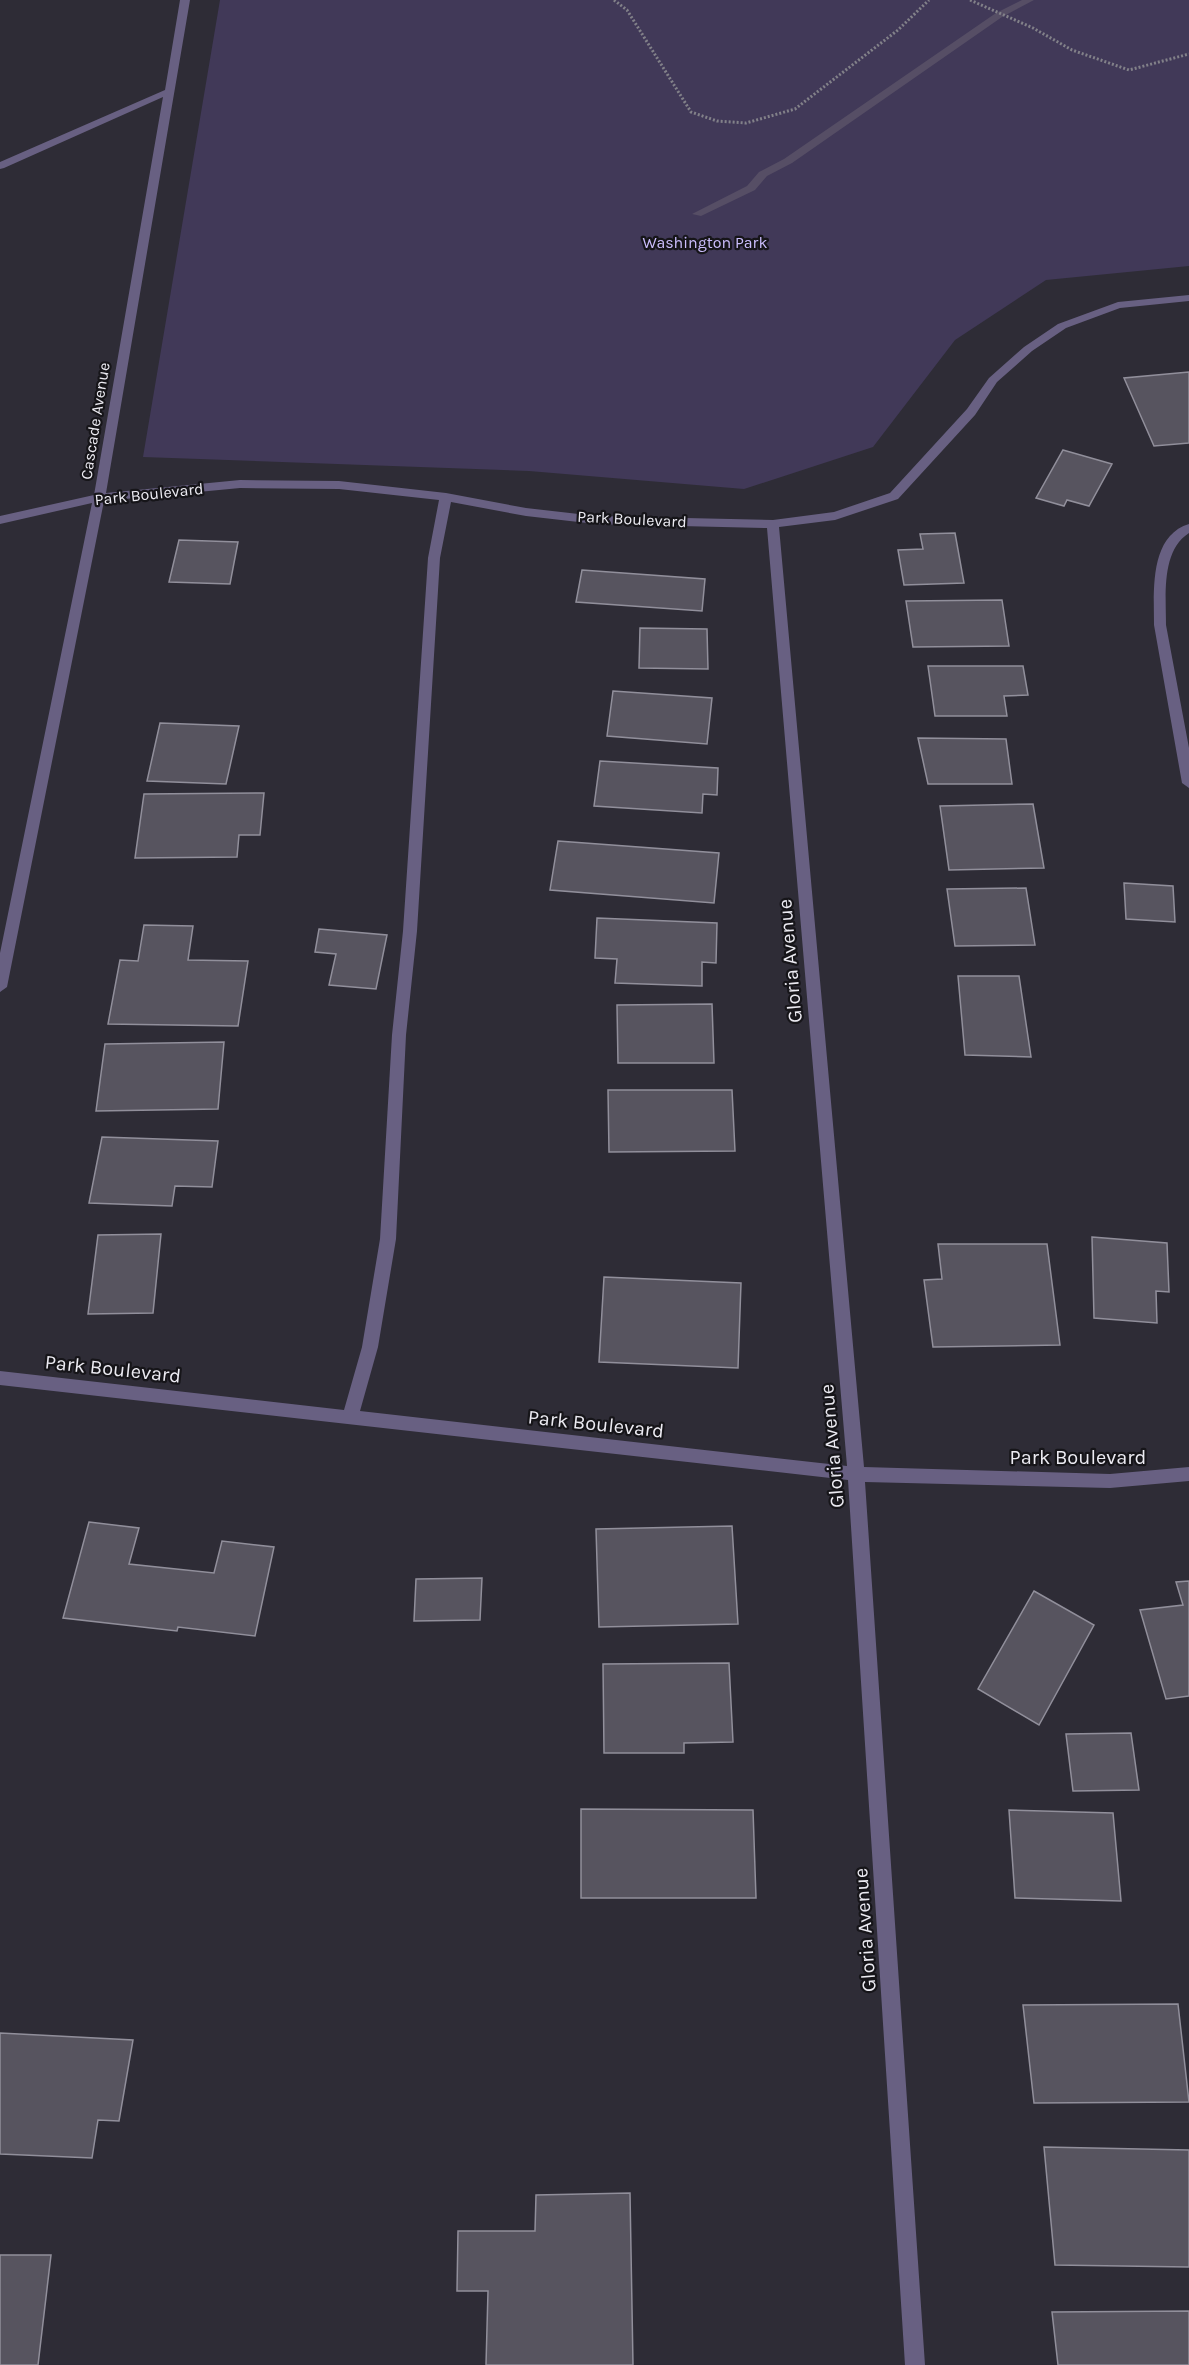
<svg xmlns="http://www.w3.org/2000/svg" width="1189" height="2365" font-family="Karla,sans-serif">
<rect width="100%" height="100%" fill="#2e2c36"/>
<path fill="#413958" d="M220,0H1189V266L1046,280L955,340L873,447L744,489L529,471L143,457Z"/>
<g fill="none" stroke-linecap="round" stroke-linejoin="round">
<path fill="#564e65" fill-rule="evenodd" d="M1022,0H1034L1002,17L792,163L767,176L755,190L701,216L692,214L747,186L759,172L784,159L996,13Z"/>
</g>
<g fill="#57545f" stroke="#918f9b" stroke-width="1.5">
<path d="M1189,372V443L1154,446L1124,378Z"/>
<path d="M1063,450L1112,464L1089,506L1067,500L1064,506L1036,498Z"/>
<path d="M955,533L964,583L904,585L898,550L923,549L920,534Z"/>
<path d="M179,540L238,542L230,584L169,582Z"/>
<path d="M582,570L705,579L702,611L576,602Z"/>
<path d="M1002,600L1009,646L913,647L906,601Z"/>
<path d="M640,628L707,629L708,669L639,668Z"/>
<path d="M928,666H1023L1028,695L1004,696L1007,716H935Z"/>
<path d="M613,691L712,698L707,744L607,736Z"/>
<path d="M160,723L239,726L226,784L147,781Z"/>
<path d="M918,738L1006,739L1012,784H928Z"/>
<path d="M600,761L718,768L717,795L703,794L702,813L594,806Z"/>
<path d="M264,793L260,835H239L237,857L135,858L144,794Z"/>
<path d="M1033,804L1044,868L949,870L940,806Z"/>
<path d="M558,841L719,853L714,903L550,890Z"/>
<path d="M1124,883L1173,886L1175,922L1126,919Z"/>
<path d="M1026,888L1035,945L955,946L947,889Z"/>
<path d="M597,918L717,923L716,963L702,962V986L615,983L617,959L595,958Z"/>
<path d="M144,925L193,926L188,960L248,961L238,1026L108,1024L120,960L138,961Z"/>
<path d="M319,929L387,935L376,989L329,985L336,954L315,952Z"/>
<path d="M958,976H1019L1031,1057L965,1055Z"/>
<path d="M712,1004L714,1063H618L617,1005Z"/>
<path d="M224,1042L218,1109L96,1111L105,1044Z"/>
<path d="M608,1090H732L735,1151L609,1152Z"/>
<path d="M102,1137L218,1141L212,1187L175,1186L172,1206L89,1203Z"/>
<path d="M161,1234L153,1313L88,1314L98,1235Z"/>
<path d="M1092,1237L1167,1243L1169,1292L1156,1291L1157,1323L1094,1318Z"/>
<path d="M938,1244H1047L1060,1345L933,1347L924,1280L942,1279Z"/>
<path d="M604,1277L741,1283L738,1368L599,1362Z"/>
<path d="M89,1522L139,1528L129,1564L214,1573L222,1541L274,1547L255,1636L178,1627L177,1631L63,1618Z"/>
<path d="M732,1526L738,1624L599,1627L596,1529Z"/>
<path d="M482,1578L480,1620L414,1621L416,1579Z"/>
<path d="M1189,1581V1696L1166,1699L1140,1610L1183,1605L1176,1582Z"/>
<path d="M1034,1591L1094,1625L1039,1725L978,1689Z"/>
<path d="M729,1663L733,1742L684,1743V1753H604L603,1664Z"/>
<path d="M1131,1733L1139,1790L1073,1791L1066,1734Z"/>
<path d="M581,1809L753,1810L756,1898H581Z"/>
<path d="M1009,1810L1113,1813L1121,1901L1015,1898Z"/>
<path d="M1178,2004L1189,2102L1034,2103L1023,2005Z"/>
<path d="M0,2033L133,2040L119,2121L98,2120L92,2158L0,2154Z"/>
<path d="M1044,2147L1189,2150V2267L1055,2265Z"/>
<path d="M630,2193L633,2365H486L488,2291H457L458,2231H535L536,2195Z"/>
<path d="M0,2255H51L38,2365H0Z"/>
<path d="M1189,2311V2365H1058L1052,2312Z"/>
</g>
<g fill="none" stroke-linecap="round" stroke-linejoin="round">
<g stroke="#828189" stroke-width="3" stroke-dasharray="2 2" stroke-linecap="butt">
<path d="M614,0L627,10L691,112L717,121L746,123L795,109L898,30L929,0"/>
<path d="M970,0L1033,28L1072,50L1129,70L1189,54"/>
</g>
<g fill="#686082" fill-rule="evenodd">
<path d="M180,0H190L106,493L240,480L339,481L446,493L526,508L596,516L773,520L834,512L890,493L967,409L989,378L1024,347L1058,324L1118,302L1189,295V301L1120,308L1066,328L1032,351L997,382L975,415L898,499L835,520L779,527L864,1467L1110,1474L1189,1467V1481L1110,1488L865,1482L925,2365H905L848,1480L0,1385V1371L344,1410L362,1347L380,1239L392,1035L403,931L428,558L439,500L339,489L240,488L104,501L7,987L0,992V953L92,503L0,524V516L94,495L163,97L4,168L0,169V162L165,90ZM451,502L526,516L596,524L767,528L847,1466L360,1411L378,1347L396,1239L406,1035L417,931L440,558Z"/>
<path d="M1189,524V533C1161,551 1166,595 1166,625L1189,748V788L1182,783L1154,625C1154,592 1149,536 1189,524Z"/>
</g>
</g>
<g text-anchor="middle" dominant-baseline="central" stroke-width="4.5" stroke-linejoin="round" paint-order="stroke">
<g font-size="16" fill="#ccbefd" stroke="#161519">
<text x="705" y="242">Washington Park</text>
</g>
<g font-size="16" fill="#ecebf2" stroke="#161519">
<text transform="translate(95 421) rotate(-81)">Cascade Avenue</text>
<text transform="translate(149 494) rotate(-6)">Park Boulevard</text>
<text transform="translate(632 519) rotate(3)">Park Boulevard</text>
</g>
<g font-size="20" fill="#ecebf2" stroke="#161519">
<text transform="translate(790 961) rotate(-95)">Gloria Avenue</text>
<text transform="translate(113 1369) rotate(6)">Park Boulevard</text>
<text transform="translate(596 1424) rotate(6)">Park Boulevard</text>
<text transform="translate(832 1446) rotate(-95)">Gloria Avenue</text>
<text x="1078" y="1457">Park Boulevard</text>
<text transform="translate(865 1930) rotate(-94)">Gloria Avenue</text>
</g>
</g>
</svg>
